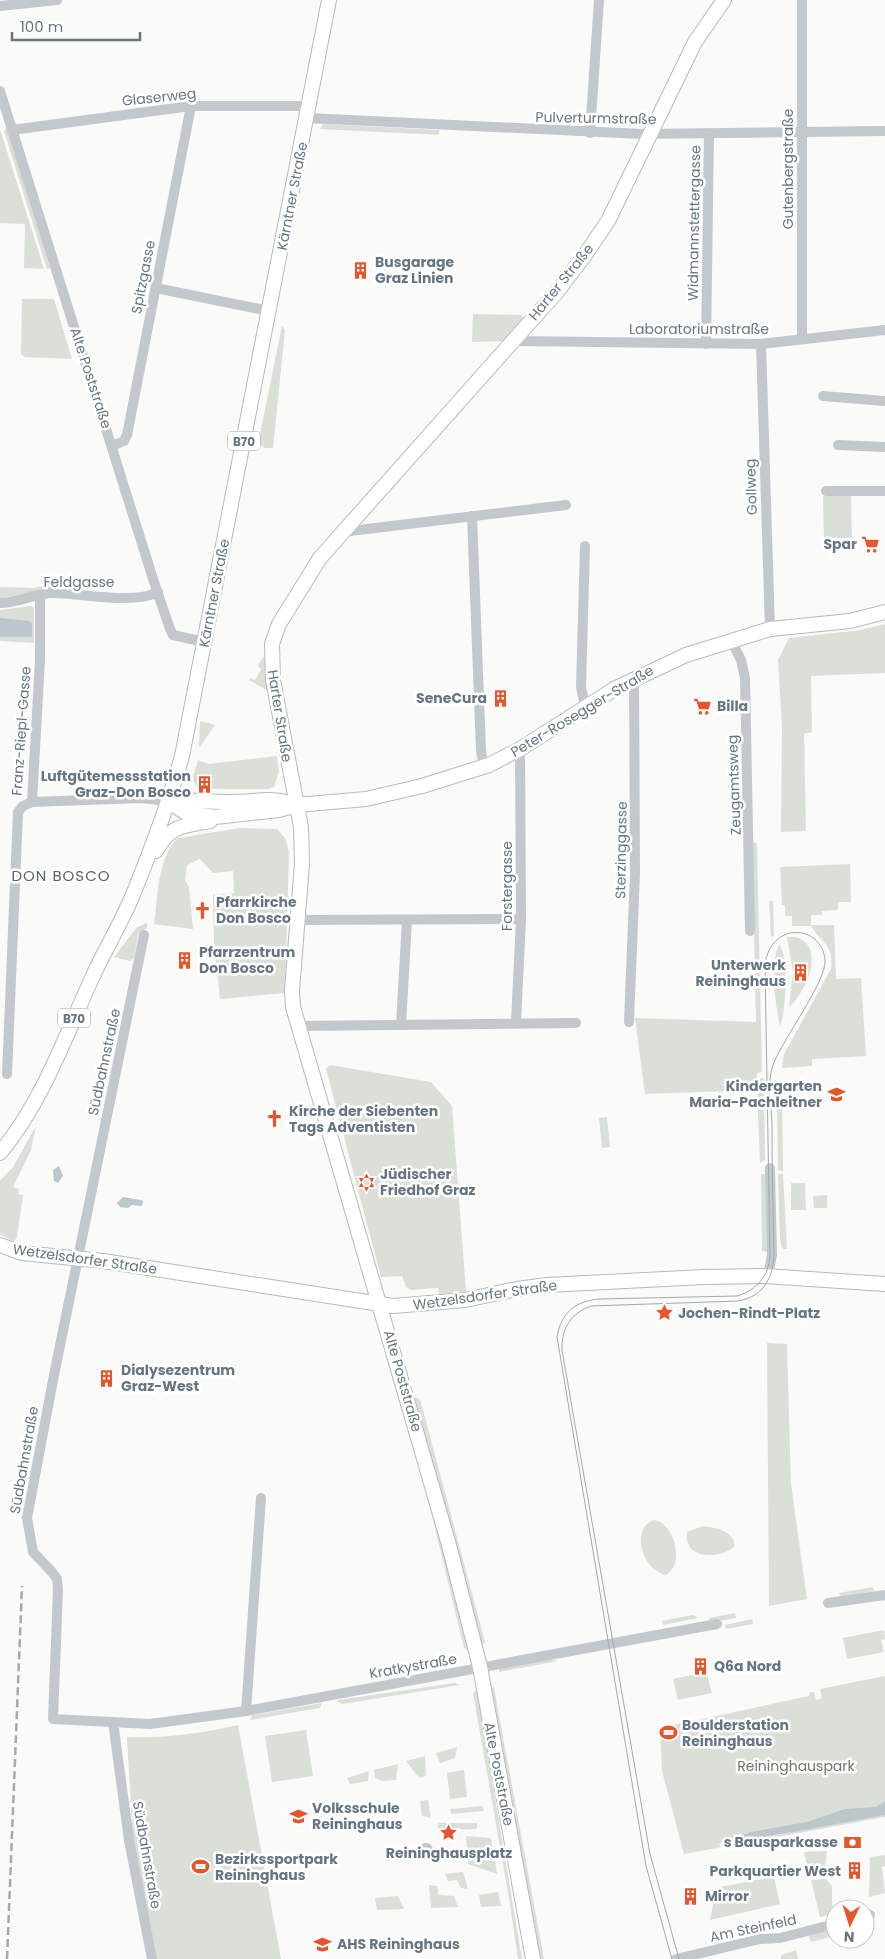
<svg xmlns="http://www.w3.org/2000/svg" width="885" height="1959" font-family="Poppins,sans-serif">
<rect width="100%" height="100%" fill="#fafaf8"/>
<g fill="#dadfd7">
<path d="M323,124L439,130V135L320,129Z"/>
<path d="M7,126L50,268L47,269L4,131Z"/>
<path d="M0,130L1,132L44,269L24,268L25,224L0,223Z"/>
<path d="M22,299H54L72,359L25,357L21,354Z"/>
<path d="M473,314L521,315L524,319L503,341L472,342Z"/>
<path d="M282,326L285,330L273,448H265L260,444L259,439Z"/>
<path d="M851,495L852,538H824L823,496Z"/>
<path d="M57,582L62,585L60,589L0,598V587L34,588Z"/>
<path d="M31,606L34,608V643L0,641V610Z"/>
<path d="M885,624V673L811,676L812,732L804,734L806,831L781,832L782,727L778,660L789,638L861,630Z"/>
<path d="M263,657L266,659L268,691L249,680L250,678L255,680L261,670L258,665Z"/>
<path d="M200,721L215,725L200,747L199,746Z"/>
<path d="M277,756L279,771L274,787L269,789H208L209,783L202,782L201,787L195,785L193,777L198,760L208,764Z"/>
<path d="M240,828L277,829L285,838L289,852L285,993L220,999L214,943L213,895L234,893L233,871L213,873L200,859L187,865L185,881L189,887L193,929L154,924C158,898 157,857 178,838Z"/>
<path d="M752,842L757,843L762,1072L757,1073V1079L764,1078V1081L765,1160L760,1163L757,1090L645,1094L635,1018L756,1022Z"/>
<path d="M850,864L851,902H838V910L822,911V915H811V925H834L836,979L861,978L866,1056L812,1059V1066L782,1068L784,1054L831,969C834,944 822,944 811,926H792V916H785V905H782L780,867Z"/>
<path d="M769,901H773L774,936L771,937Z"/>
<path d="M147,923V928L138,934L134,958L130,961L114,957L137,927Z"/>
<path d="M787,937C794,936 800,937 805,942C822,958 803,995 789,1007L793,972Z"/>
<path d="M779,944C789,955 786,1013 780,1026C775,1004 773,982 775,959C775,954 778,949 779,944Z"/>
<path d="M330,1065L431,1082L452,1106L466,1292L439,1294L438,1288L411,1290L406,1287L402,1276L381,1277L326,1069Z"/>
<path d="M780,1094H782L783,1171L778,1170V1161L777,1104Z"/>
<path d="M607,1117L610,1147L602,1148L599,1118Z"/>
<path d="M36,1126L31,1150L13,1187L19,1189L18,1194L23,1195L17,1237L14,1242L0,1234V1181L13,1167Z"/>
<path d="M761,1174H765L766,1177L767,1252L762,1251Z"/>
<path d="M778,1174H783L787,1249H783L780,1241Z"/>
<path d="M791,1183H805L806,1210H791Z"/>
<path d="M827,1195V1208H814L813,1196Z"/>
<path d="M767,1343L787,1344L791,1484L807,1599L769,1606Z"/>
<path d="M414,1397L420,1399L485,1642L481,1647Z"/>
<path d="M431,1512H433L441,1534L469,1650L464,1648Z"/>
<path d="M654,1520C675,1523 685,1565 666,1575C642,1571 630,1528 654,1520Z"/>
<path d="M703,1526C716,1528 736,1531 734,1547C718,1560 683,1559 687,1532Z"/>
<path d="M873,1587L874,1591L841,1597L839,1593Z"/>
<path d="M735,1613L736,1618L710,1623L709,1618Z"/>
<path d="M693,1615L698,1618L663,1625L662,1621Z"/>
<path d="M752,1619L753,1624L726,1629L725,1625Z"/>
<path d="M884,1630L885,1639L881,1640L884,1652L847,1659L843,1638Z"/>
<path d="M550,1659L558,1661L499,1672V1669Z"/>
<path d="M706,1672L712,1693L678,1700L673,1679Z"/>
<path d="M885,1676V1817L684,1854L662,1771L660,1728L809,1696L810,1692H814L816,1700L822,1698L820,1689Z"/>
<path d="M455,1683L460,1685L342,1704L338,1702V1700Z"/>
<path d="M489,1687L494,1688L544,1959H540Z"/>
<path d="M477,1690L522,1959H518L509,1898L473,1693Z"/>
<path d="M322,1703L320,1708L250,1720L252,1715Z"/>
<path d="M238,1725L281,1959H157L133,1841L127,1737C165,1738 200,1734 238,1725Z"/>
<path d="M306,1730L313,1776L272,1782L265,1736Z"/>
<path d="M457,1747L455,1758L440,1763L436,1753Z"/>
<path d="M425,1756L426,1776L419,1778L406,1761Z"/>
<path d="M398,1764L396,1780L382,1781L375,1778L374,1770Z"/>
<path d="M464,1770L467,1797L450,1799L447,1773Z"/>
<path d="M369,1771L368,1781L350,1784L347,1778Z"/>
<path d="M428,1800L431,1818L422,1816L420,1801Z"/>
<path d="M483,1806L484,1811L451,1814L450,1809Z"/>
<path d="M439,1823H477V1829L437,1830Z"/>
<path d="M466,1836L491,1838L497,1874L468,1864Z"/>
<path d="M827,1851L824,1876H810L804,1852Z"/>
<path d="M885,1855V1866L882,1867L885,1893L869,1897L870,1857Z"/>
<path d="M463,1872L468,1889L461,1888L457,1880L448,1881L445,1874Z"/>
<path d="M774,1877L780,1904L710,1920L715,1895L720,1887Z"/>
<path d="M826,1879L832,1886V1914L820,1917L811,1880Z"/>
<path d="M429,1885L437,1886L439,1895L454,1896L458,1907L431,1908Z"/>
<path d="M498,1892L501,1906L481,1907L479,1895Z"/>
<path d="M398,1896L404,1909L377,1910L375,1898Z"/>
<path d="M835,1928V1936L811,1942L809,1936Z"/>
<path d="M796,1950L798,1959H781V1955Z"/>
</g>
<g fill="#bbc7cb">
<path d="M0,618L29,621L32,624V637H0Z"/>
<path d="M59,1166L63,1176L58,1183L54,1181L53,1170Z"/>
<path d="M123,1197L141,1200L143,1201L142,1206L132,1205L128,1208L120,1207L117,1203Z"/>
<path d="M885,1801V1815L723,1845L722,1843L751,1832L807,1822L845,1809L876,1807Z"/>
<circle cx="426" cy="1850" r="7"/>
</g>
<path fill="#fafaf8" d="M791,1832L721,1847L719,1844L722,1842L723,1845Z"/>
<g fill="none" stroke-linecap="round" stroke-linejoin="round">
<defs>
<g id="major">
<path d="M168,801L186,813L215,817L279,810L297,805L366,799L422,786L489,765L520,749L616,688L686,655L770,629L850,621L885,612"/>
<path d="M168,801C190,799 209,802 231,802C258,802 270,796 297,805"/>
<path d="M156,851C170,825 183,826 210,821"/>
<path d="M0,1153C43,1101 64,1039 92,978C105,949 122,922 134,892C152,848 169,802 182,756L329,0"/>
<path d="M0,1245L22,1253L103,1261L393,1306L465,1300L517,1289L547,1285L704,1277L765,1276L885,1284"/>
<path d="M533,1959L480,1667L449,1545L293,1007L292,990L302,864L301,827L273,680L272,644L279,624L320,558L513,341L557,292L585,255L608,221L695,42L724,0"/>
</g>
</defs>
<use href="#major" stroke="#b5babe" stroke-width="16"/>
<g stroke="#c3c8cc" stroke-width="10">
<path d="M0,6L57,0"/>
<path d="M0,91L154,582L170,629L173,635L204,642"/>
<path d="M307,118L642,134L885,131"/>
<path d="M12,130L191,106H309"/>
<path d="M590,133L599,0"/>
<path d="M156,288L269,311"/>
<path d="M802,338V0"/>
<path d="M513,341L761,344L885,330"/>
<path d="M706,344L709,134"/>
<path d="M761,344L770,629"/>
<path d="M823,396L885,401"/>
<path d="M838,445L885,447"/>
<path d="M112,446L124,441L127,435L191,106"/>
<path d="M826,491H885"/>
<path d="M472,516L481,751L484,767"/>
<path d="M346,528L350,531L566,505"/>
<path d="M585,546L581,687L584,701L588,707"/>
<path d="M0,603C19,603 35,593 53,593C80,593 135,605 158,592"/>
<path d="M731,640L741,660L745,678L750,931"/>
<path d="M32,802L40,660V595"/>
<path d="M298,920L521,919"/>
<path d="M144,935L54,1375L27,1518L33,1552L52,1572L57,1579L58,1589L53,1719L150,1724L246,1711L717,1624"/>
<path d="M516,1022L521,919L520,749"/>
<path d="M629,1022L635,873L634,678"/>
<path d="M401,1025L407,920"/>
<path d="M298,1026L576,1023"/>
<path d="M7,1074L18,812L23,806L32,802L141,798L168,801"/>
<path d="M768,1276L772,1255L770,1168"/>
<path d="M828,1603L885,1595"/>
<path d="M246,1711L261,1498"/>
<path d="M113,1722L129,1840L152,1959"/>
<path d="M865,1916L870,1915"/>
<path d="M676,1959L760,1939L780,1938L835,1924"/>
</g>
<use href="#major" stroke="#fff" stroke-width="14"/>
<path stroke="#a2aab0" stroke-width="1" d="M672,1959L646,1866L557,1337C561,1313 575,1301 599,1299L737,1296C757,1290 769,1276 770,1255L765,965C770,921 822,924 825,960C827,981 782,1040 773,1065C767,1082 771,1104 772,1122C772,1166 773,1210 774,1255C773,1278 763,1297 738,1301L591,1306C571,1313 561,1329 562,1350L650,1854L679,1959"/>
<path stroke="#a2aab0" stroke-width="2.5" stroke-dasharray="8 4" stroke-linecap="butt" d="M7,1959L22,1586"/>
</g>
<defs>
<symbol id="building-bare" viewBox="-9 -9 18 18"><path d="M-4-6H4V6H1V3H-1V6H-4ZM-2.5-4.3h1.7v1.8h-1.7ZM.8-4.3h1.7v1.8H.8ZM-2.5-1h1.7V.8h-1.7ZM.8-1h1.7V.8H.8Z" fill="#e4572e" stroke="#fff" stroke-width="2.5" paint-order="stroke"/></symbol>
<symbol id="supermarket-bare" viewBox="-9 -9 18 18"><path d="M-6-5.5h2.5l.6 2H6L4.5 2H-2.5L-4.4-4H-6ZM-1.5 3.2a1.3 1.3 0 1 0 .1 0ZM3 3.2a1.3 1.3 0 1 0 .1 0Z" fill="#e4572e" stroke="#fff" stroke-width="2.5" paint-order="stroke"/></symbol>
<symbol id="church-bare" viewBox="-9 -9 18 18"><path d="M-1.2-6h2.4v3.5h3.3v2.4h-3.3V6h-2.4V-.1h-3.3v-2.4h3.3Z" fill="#e4572e" stroke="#fff" stroke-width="2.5" paint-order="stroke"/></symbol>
<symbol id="school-bare" viewBox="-9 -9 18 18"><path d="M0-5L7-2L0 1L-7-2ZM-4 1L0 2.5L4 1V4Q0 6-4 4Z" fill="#e4572e" stroke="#fff" stroke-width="2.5" paint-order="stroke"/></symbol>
<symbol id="synagogue-bare" viewBox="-9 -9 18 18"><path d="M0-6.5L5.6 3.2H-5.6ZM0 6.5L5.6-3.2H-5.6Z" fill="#e4572e" stroke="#fff" stroke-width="2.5" paint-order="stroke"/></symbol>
<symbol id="sight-bare" viewBox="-9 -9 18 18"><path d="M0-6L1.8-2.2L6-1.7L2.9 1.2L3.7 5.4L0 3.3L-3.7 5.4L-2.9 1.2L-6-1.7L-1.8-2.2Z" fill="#e4572e" stroke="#fff" stroke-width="2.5" paint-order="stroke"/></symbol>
<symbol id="stadium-bare" viewBox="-9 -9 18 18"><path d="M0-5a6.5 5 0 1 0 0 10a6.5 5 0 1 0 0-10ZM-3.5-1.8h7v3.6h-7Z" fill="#e4572e" stroke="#fff" stroke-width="2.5" paint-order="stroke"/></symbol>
<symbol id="bank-bare" viewBox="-9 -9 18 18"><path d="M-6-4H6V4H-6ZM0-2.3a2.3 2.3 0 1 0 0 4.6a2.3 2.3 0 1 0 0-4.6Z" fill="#e4572e" stroke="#fff" stroke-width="2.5" paint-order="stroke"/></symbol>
</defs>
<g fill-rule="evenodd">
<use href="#building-bare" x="348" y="258" width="25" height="25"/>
<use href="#supermarket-bare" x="858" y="532" width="25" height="25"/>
<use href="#building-bare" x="488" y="686" width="25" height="25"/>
<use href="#supermarket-bare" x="690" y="694" width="25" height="25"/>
<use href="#building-bare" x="192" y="772" width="25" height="25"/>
<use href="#church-bare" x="190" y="898" width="25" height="25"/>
<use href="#building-bare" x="172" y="948" width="25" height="25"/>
<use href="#building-bare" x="788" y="960" width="25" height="25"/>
<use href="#school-bare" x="824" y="1082" width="25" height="25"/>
<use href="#church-bare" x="262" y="1106" width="25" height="25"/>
<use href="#synagogue-bare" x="354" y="1170" width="25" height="25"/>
<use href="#sight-bare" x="652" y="1300" width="25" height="25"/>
<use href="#building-bare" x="94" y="1366" width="25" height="25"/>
<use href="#building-bare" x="688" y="1654" width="25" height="25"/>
<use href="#stadium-bare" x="656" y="1720" width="25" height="25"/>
<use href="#school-bare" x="286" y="1804" width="25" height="25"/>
<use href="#sight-bare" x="436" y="1820" width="25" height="25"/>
<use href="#bank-bare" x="840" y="1830" width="25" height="25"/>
<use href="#stadium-bare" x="188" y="1854" width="25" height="25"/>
<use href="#building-bare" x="842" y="1858" width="25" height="25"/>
<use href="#building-bare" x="678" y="1884" width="25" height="25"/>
<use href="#school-bare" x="310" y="1932" width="25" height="25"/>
</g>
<g text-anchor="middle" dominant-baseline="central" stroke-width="5" stroke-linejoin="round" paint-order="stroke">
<g fill="#fff" stroke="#939fa8" stroke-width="1">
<rect x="228" y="431.5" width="32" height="19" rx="4"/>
<rect x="58" y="1008.5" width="32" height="19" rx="4"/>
</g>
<g font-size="12" font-weight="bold" fill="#657683">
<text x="244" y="441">B70</text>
<text x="74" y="1018">B70</text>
</g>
<g font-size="14" fill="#657683" stroke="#fff">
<text transform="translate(159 97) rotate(-6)">Glaserweg</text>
<text transform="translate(596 118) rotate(1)">Pulverturmstraße</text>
<text transform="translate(788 169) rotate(-90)">Gutenbergstraße</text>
<text transform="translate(292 196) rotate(-79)">Kärntner Straße</text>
<text transform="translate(694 223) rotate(-89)">Widmannstettergasse</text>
<text transform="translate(143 277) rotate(-79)">Spitzgasse</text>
<text transform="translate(561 282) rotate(-51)">Harter Straße</text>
<text x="699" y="329">Laboratoriumstraße</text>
<text transform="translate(91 378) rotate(72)">Alte Poststraße</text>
<text transform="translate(751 487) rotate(-92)">Gollweg</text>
<text x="79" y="582">Feldgasse</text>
<text transform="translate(214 593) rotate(-79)">Kärntner Straße</text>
<text transform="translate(582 711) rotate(-31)">Peter-Rosegger-Straße</text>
<text transform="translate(280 716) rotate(81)">Harter Straße</text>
<text transform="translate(21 731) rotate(-86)">Franz-Riepl-Gasse</text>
<text transform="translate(734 785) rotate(-92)">Zeugamtsweg</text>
<text transform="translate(621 850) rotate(-89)">Sterzinggasse</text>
<text transform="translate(507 886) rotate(-90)">Forstergasse</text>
<text transform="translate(104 1062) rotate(-78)">Südbahnstraße</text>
<text transform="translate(85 1259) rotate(8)">Wetzelsdorfer Straße</text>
<text transform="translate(485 1295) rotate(-8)">Wetzelsdorfer Straße</text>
<text transform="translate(403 1381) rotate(74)">Alte Poststraße</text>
<text transform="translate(24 1460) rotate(-80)">Südbahnstraße</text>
<text transform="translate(413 1666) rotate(-10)">Kratkystraße</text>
<text transform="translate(499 1774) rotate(79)">Alte Poststraße</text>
<text transform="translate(147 1855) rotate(80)">Südbahnstraße</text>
<text transform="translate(753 1928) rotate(-12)">Am Steinfeld</text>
</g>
<g font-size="14" font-weight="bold" fill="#657683" stroke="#fff" text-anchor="start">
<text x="375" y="262">Busgarage<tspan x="375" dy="16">Graz Linien</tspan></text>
<text x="857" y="544" text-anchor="end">Spar</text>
<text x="487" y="698" text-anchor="end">SeneCura</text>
<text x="717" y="706">Billa</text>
<text x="191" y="776" text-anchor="end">Luftgütemessstation<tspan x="191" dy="16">Graz-Don Bosco</tspan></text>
<text x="216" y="902">Pfarrkirche<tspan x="216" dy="16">Don Bosco</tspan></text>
<text x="199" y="952">Pfarrzentrum<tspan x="199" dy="16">Don Bosco</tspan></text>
<text x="786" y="965" text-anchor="end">Unterwerk<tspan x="786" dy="16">Reininghaus</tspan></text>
<text x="822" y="1086" text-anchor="end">Kindergarten<tspan x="822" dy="16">Maria-Pachleitner</tspan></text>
<text x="289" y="1111">Kirche der Siebenten<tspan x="289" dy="16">Tags Adventisten</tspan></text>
<text x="380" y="1174">Jüdischer<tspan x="380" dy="16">Friedhof Graz</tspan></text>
<text x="678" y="1313">Jochen-Rindt-Platz</text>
<text x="121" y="1370">Dialysezentrum<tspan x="121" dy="16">Graz-West</tspan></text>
<text x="714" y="1666">Q6a Nord</text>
<text x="682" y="1725">Boulderstation<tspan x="682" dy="16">Reininghaus</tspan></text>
<text x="312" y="1808">Volksschule<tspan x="312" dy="16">Reininghaus</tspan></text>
<text x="838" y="1842" text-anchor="end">s Bausparkasse</text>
<text x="449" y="1853" text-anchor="middle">Reininghausplatz</text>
<text x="215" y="1859">Bezirkssportpark<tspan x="215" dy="16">Reininghaus</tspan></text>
<text x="841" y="1871" text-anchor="end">Parkquartier West</text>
<text x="705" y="1896">Mirror</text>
<text x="337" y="1944">AHS Reininghaus</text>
</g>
<g font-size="14" fill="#687a64" stroke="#fff">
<text x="796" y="1766">Reininghauspark</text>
</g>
<g font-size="15" letter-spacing="1" fill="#57646e" stroke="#fff">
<text x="61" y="875">DON BOSCO</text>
</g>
</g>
<g transform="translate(850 1924) rotate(184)"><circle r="24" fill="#ffffff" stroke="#c1c8cd"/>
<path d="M0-4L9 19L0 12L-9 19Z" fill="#e4572e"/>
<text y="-8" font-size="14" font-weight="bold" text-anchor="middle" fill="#657683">N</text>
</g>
<path d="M12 32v8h128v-8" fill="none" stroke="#657683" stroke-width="2.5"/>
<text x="20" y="32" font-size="15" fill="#657683" stroke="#ffffff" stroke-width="4" paint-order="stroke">100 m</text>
</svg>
